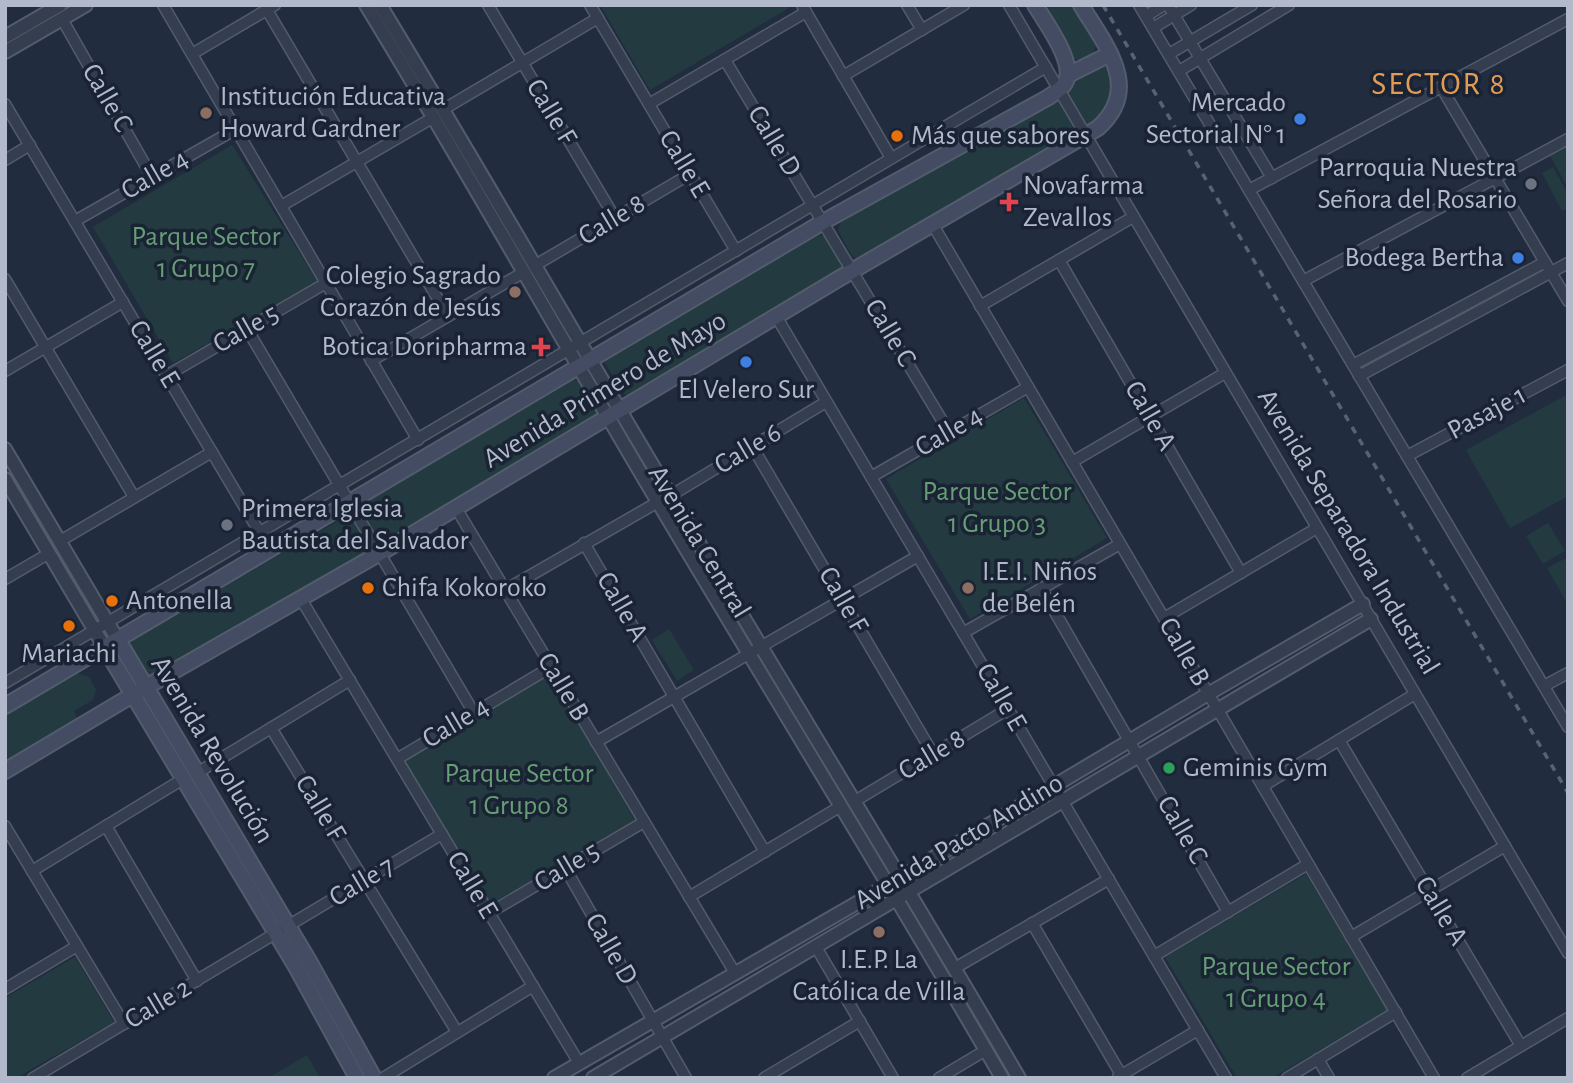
<svg xmlns="http://www.w3.org/2000/svg" width="1573" height="1083" font-family="'Alegreya Sans',sans-serif">
<rect width="100%" height="100%" fill="#212c3f"/>
<g fill="#233b40">
<path d="M600,5H794L650,90Z"/>
<path d="M1041,5H1072L1096,46L1091,57L1082,61L1072,58Z"/>
<path d="M1108,59L1115,70L1113,105L1087,132L1062,90L1072,78Z"/>
<path d="M1052,99L1061,102L1074,124V133L1070,138L860,260L852,256L838,230L841,222Z"/>
<path d="M232,145L317,281L173,363L93,227Z"/>
<path d="M1568,147V188L1550,156Z"/>
<path d="M1553,167L1568,194V208L1562,211L1542,173Z"/>
<path d="M819,235L828,237L843,263V270L629,397L625,395L605,363V360Z"/>
<path d="M574,380L580,381L598,411L597,415L389,542L379,539L362,513L366,502Z"/>
<path d="M1568,394V496L1510,528L1466,450Z"/>
<path d="M1024,398L1107,538L970,619L886,479Z"/>
<path d="M345,517L353,520L368,544L366,555L152,678L148,677L131,648V642L136,638Z"/>
<path d="M1548,523L1565,551L1543,564L1526,536Z"/>
<path d="M1568,557V605L1547,568Z"/>
<path d="M669,629L694,670L677,681L652,640Z"/>
<path d="M77,673L89,677L96,690L93,700L74,711L78,721L5,766V716Z"/>
<path d="M550,674L635,821L489,905L404,761Z"/>
<path d="M1306,874L1387,1010L1272,1078H1237L1165,957Z"/>
<path d="M75,957L114,1022L16,1078H5V998Z"/>
<path d="M307,1055L320,1078H268Z"/>
</g>
<g fill="none" stroke-linecap="round" stroke-linejoin="round">
<defs>
<g id="minor">
<path d="M163,5L418,440"/>
<path d="M488,5L615,218"/>
<path d="M590,5L736,251"/>
<path d="M802,5L891,158"/>
<path d="M907,5L922,30"/>
<path d="M1009,5L1568,953"/>
<path d="M1139,5L1568,727"/>
<path d="M1168,5L1272,178"/>
<path d="M267,10L448,316"/>
<path d="M1146,16L1164,5"/>
<path d="M62,19L152,177"/>
<path d="M1153,28L1191,5"/>
<path d="M192,54L275,5"/>
<path d="M1169,54L1252,5"/>
<path d="M725,60L949,432"/>
<path d="M1179,71L1289,5"/>
<path d="M843,76L964,5"/>
<path d="M1441,87L1568,301"/>
<path d="M5,104L260,533"/>
<path d="M649,104L806,12"/>
<path d="M444,109L598,18"/>
<path d="M5,160L30,145"/>
<path d="M1249,190L1568,19"/>
<path d="M281,206L434,117"/>
<path d="M75,221L236,129"/>
<path d="M933,225L1434,1078"/>
<path d="M1059,260L1241,573"/>
<path d="M534,266L690,174"/>
<path d="M5,279L134,497"/>
<path d="M1303,281L1568,139"/>
<path d="M980,306L1133,217"/>
<path d="M776,316L1226,1078"/>
<path d="M247,329L474,713"/>
<path d="M371,361L524,272"/>
<path d="M1353,365L1545,262"/>
<path d="M5,371L123,302"/>
<path d="M166,376L326,283"/>
<path d="M1359,376L1568,263"/>
<path d="M752,446L933,754"/>
<path d="M1407,456L1568,370"/>
<path d="M1072,462L1225,373"/>
<path d="M871,477L1028,387"/>
<path d="M670,496L826,402"/>
<path d="M456,508L735,973"/>
<path d="M60,541L212,452"/>
<path d="M584,543L765,852"/>
<path d="M5,579L48,554"/>
<path d="M1041,588L1228,912"/>
<path d="M505,590L658,502"/>
<path d="M301,599L579,1063"/>
<path d="M1164,618L1317,528"/>
<path d="M963,633L1120,544"/>
<path d="M5,683L1046,67"/>
<path d="M1544,686L1568,673"/>
<path d="M271,728L457,1032"/>
<path d="M1339,740L1521,1046"/>
<path d="M596,742L918,556"/>
<path d="M397,759L551,667"/>
<path d="M197,773L350,680"/>
<path d="M1263,786L1415,694"/>
<path d="M855,801L1008,709"/>
<path d="M5,826L124,1024"/>
<path d="M106,826L197,981"/>
<path d="M565,868L686,1078"/>
<path d="M32,871L183,779"/>
<path d="M689,897L841,806"/>
<path d="M489,913L644,822"/>
<path d="M1032,923L1123,1078"/>
<path d="M1351,937L1505,846"/>
<path d="M816,947L893,1078"/>
<path d="M1154,956L1308,864"/>
<path d="M955,968L1109,879"/>
<path d="M5,989L77,946"/>
<path d="M1318,1059L1329,1078"/>
<path d="M1118,1077L1198,1030"/>
<path d="M33,1078L442,834"/>
<path d="M383,1078L533,986"/>
<path d="M764,1078L860,1021"/>
<path d="M939,1078L986,1050"/>
<path d="M1287,1078L1396,1012"/>
<path d="M1467,1078L1568,1018"/>
</g>
<g id="tertiary">
<path d="M366,5C466,169 560,337 658,502C772,694 890,884 1002,1078"/>
<path d="M380,5C478,166 571,329 668,491C784,687 904,881 1019,1078"/>
<path d="M5,37L60,5"/>
<path d="M5,52L86,5"/>
<path d="M5,449L118,640"/>
<path d="M5,479L105,648"/>
<path d="M554,1078L888,885L1208,694L1363,604"/>
<path d="M593,1078L1371,619"/>
</g>
<g id="secondary">
<path d="M1068,75L1110,54"/>
<path d="M118,640L309,961L374,1078"/>
<path d="M105,648L295,965L357,1078"/>
<path d="M5,706L823,222L1047,98C1053,94 1062,89 1065,83C1077,64 1045,22 1035,5"/>
<path d="M5,771L146,687L389,548L840,278L1098,128C1143,88 1105,45 1081,5"/>
</g>
</defs>
<use href="#minor" stroke="#535c6d" stroke-width="13"/>
<use href="#tertiary" stroke="#535c6d" stroke-width="16"/>
<use href="#secondary" stroke="#535c6d" stroke-width="18"/>
<use href="#minor" stroke="#353e4f" stroke-width="10"/>
<use href="#tertiary" stroke="#353e4f" stroke-width="12"/>
<use href="#secondary" stroke="#434c63" stroke-width="14"/>
<path stroke="#576277" stroke-width="3.5" stroke-dasharray="7 7" stroke-linecap="butt" d="M1103,5L1568,793"/>
</g>
<g fill="#8d6e63" stroke="#1a2334" stroke-width="2.5">
<circle cx="206" cy="113" r="7"/>
<circle cx="515" cy="292" r="7"/>
<circle cx="968" cy="588" r="7"/>
<circle cx="879" cy="932" r="7"/>
</g>
<g fill="#3f7fe0" stroke="#1a2334" stroke-width="2.5">
<circle cx="1300" cy="119" r="7"/>
<circle cx="1518" cy="258" r="7"/>
<circle cx="746" cy="362" r="7"/>
</g>
<g fill="#e8710a" stroke="#1a2334" stroke-width="2.5">
<circle cx="897" cy="136" r="7"/>
<circle cx="368" cy="588" r="7"/>
<circle cx="112" cy="601" r="7"/>
<circle cx="69" cy="626" r="7"/>
</g>
<g fill="#6b7280" stroke="#1a2334" stroke-width="2.5">
<circle cx="1531" cy="184" r="7"/>
<circle cx="227" cy="525" r="7"/>
</g>
<g fill="#e0444e" stroke="#1a2334" stroke-width="2.5">
<path d="M1005.5 191.5h7v7h7v7h-7v7h-7v-7h-7v-7h7z"/>
<path d="M537.5 336.5h7v7h7v7h-7v7h-7v-7h-7v-7h7z"/>
</g>
<circle fill="#2e9e5b" stroke="#1a2334" stroke-width="2.5" cx="1169" cy="768" r="7"/>
<g text-anchor="middle" dominant-baseline="central" stroke-width="7" stroke-linejoin="round" paint-order="stroke">
<g font-size="28" fill="#b1b9ca" stroke="#1a2334" text-anchor="start">
<text x="220" y="97">Institución Educativa<tspan x="220" dy="32">Howard Gardner</tspan></text>
<text x="1286" y="103" text-anchor="end">Mercado<tspan x="1286" dy="32">Sectorial N° 1</tspan></text>
<text x="911" y="136">Más que sabores</text>
<text x="1517" y="168" text-anchor="end">Parroquia Nuestra<tspan x="1517" dy="32">Señora del Rosario</tspan></text>
<text x="1023" y="186">Novafarma<tspan x="1023" dy="32">Zevallos</tspan></text>
<text x="1504" y="258" text-anchor="end">Bodega Bertha</text>
<text x="501" y="276" text-anchor="end">Colegio Sagrado<tspan x="501" dy="32">Corazón de Jesús</tspan></text>
<text x="527" y="347" text-anchor="end">Botica Doripharma</text>
<text x="746" y="390" text-anchor="middle">El Velero Sur</text>
<text x="241" y="509">Primera Iglesia<tspan x="241" dy="32">Bautista del Salvador</tspan></text>
<text x="982" y="572">I.E.I. Niños<tspan x="982" dy="32">de Belén</tspan></text>
<text x="382" y="588">Chifa Kokoroko</text>
<text x="126" y="601">Antonella</text>
<text x="69" y="654" text-anchor="middle">Mariachi</text>
<text x="1183" y="768">Geminis Gym</text>
<text x="879" y="960" text-anchor="middle">I.E.P. La<tspan x="879" dy="32">Católica de Villa</tspan></text>
</g>
<g font-size="28" fill="#b1b9ca" stroke="#1a2334">
<text transform="translate(107 98) rotate(60)">Calle C</text>
<text transform="translate(551 112) rotate(59)">Calle F</text>
<text transform="translate(774 141) rotate(59)">Calle D</text>
<text transform="translate(684 164) rotate(59)">Calle E</text>
<text transform="translate(155 175) rotate(-30)">Calle 4</text>
<text transform="translate(612 220) rotate(-31)">Calle 8</text>
<text transform="translate(246 329) rotate(-30)">Calle 5</text>
<text transform="translate(890 333) rotate(59)">Calle C</text>
<text transform="translate(154 354) rotate(59)">Calle E</text>
<text transform="translate(605 390) rotate(-31)">Avenida Primero de Mayo</text>
<text transform="translate(1487 413) rotate(-28)">Pasaje 1</text>
<text transform="translate(1150 416) rotate(60)">Calle A</text>
<text transform="translate(949 432) rotate(-30)">Calle 4</text>
<text transform="translate(748 449) rotate(-31)">Calle 6</text>
<text transform="translate(1348 532) rotate(59)">Avenida Separadora Industrial</text>
<text transform="translate(699 542) rotate(59)">Avenida Central</text>
<text transform="translate(843 600) rotate(60)">Calle F</text>
<text transform="translate(622 607) rotate(60)">Calle A</text>
<text transform="translate(1184 652) rotate(60)">Calle B</text>
<text transform="translate(563 687) rotate(59)">Calle B</text>
<text transform="translate(1001 697) rotate(60)">Calle E</text>
<text transform="translate(456 723) rotate(-31)">Calle 4</text>
<text transform="translate(212 750) rotate(59)">Avenida Revolución</text>
<text transform="translate(932 755) rotate(-31)">Calle 8</text>
<text transform="translate(320 808) rotate(59)">Calle F</text>
<text transform="translate(1182 830) rotate(60)">Calle C</text>
<text transform="translate(959 842) rotate(-31)">Avenida Pacto Andino</text>
<text transform="translate(567 867) rotate(-31)">Calle 5</text>
<text transform="translate(362 882) rotate(-31)">Calle 7</text>
<text transform="translate(472 885) rotate(59)">Calle E</text>
<text transform="translate(1441 911) rotate(59)">Calle A</text>
<text transform="translate(611 949) rotate(60)">Calle D</text>
<text transform="translate(158 1004) rotate(-31)">Calle 2</text>
</g>
<g font-size="28" fill="#669e76" stroke="#1a2334">
<text x="206" y="237">Parque Sector<tspan x="206" dy="32">1 Grupo 7</tspan></text>
<text x="997" y="492">Parque Sector<tspan x="997" dy="32">1 Grupo 3</tspan></text>
<text x="519" y="774">Parque Sector<tspan x="519" dy="32">1 Grupo 8</tspan></text>
<text x="1276" y="967">Parque Sector<tspan x="1276" dy="32">1 Grupo 4</tspan></text>
</g>
<g font-size="32" letter-spacing="2" fill="#e09c57" stroke="#1a2334">
<text x="1439" y="84">SECTOR 8</text>
</g>
</g>
<rect width="1573" height="1083" fill="none" stroke="#b1b9ca" stroke-width="14"/>
</svg>
